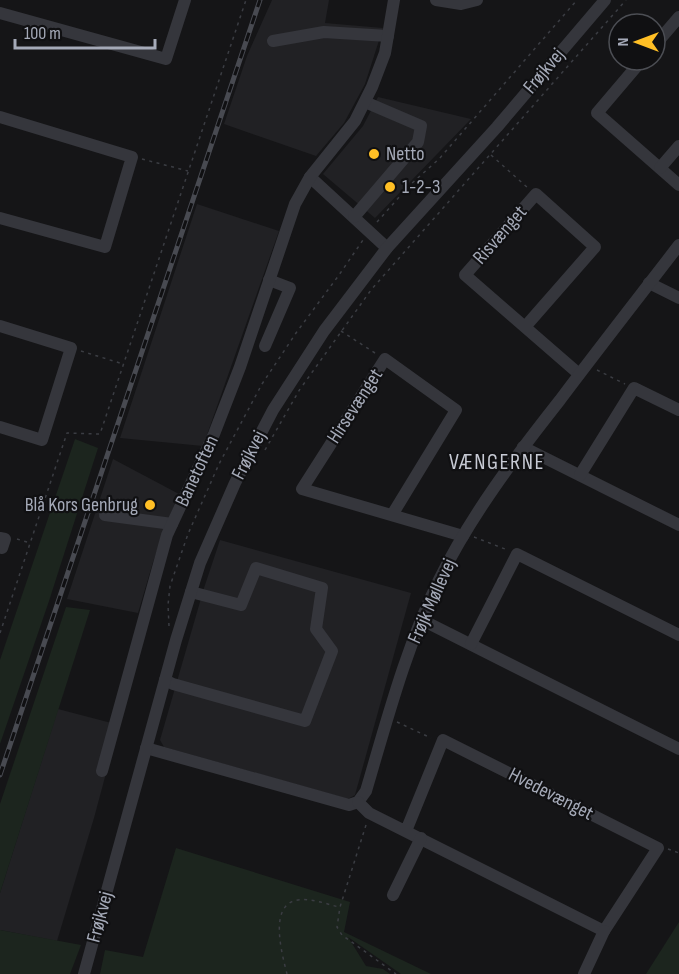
<svg xmlns="http://www.w3.org/2000/svg" width="679" height="974" font-family="'Sofia Sans Condensed',sans-serif">
<rect width="100%" height="100%" fill="#151517"/>
<g fill="#212124">
<path d="M272,0H329L325,23L383,28L365,84L344,123L316,156L224,124L247,56Z"/>
<path d="M378,97L471,119L375,218L323,174L363,126Z"/>
<path d="M197,204L279,231L203,446L120,438Z"/>
<path d="M113,459L179,494L165,527L153,562L138,613L67,599Z"/>
<path d="M220,540L411,593L355,795L348,799L164,747L160,740L204,588Z"/>
<path d="M58,709L119,725L94,818L57,941L0,930V893Z"/>
</g>
<g fill="#1c251e">
<path d="M75,439L98,448L49,601L0,744V660Z"/>
<path d="M66,607L90,610L0,893V804Z"/>
<path d="M176,848L350,902L344,932L431,974H401L348,937L366,966L383,969L390,974H100L105,950L143,957Z"/>
<path d="M679,922V974H646Z"/>
<path d="M0,930L81,945L70,974H0Z"/>
</g>
<g fill="none" stroke-linecap="round" stroke-linejoin="round">
<g stroke="#3b3d43" stroke-width="1.5" stroke-dasharray="3 4.5" stroke-linecap="butt">
<path d="M491,155L528,188"/>
<path d="M142,159L188,171"/>
<path d="M377,222L410,185L439,159L577,0"/>
<path d="M341,331L375,353"/>
<path d="M81,351L123,364"/>
<path d="M597,370L625,384"/>
<path d="M303,385L371,290L626,0"/>
<path d="M265,450L300,389"/>
<path d="M474,537L505,549"/>
<path d="M17,539L30,543"/>
<path d="M169,626L168,605L170,586L188,534L219,464L262,384L296,333L339,275L363,240"/>
<path d="M0,633L67,433L100,434L246,0"/>
<path d="M397,722L431,738"/>
<path d="M366,825L340,907L337,927L342,935L396,974"/>
<path d="M668,849L679,853"/>
<path d="M287,974C282,954 268,904 298,900C312,898 326,904 339,907"/>
</g>
<g stroke="#35363c" stroke-width="12">
<path d="M436,0L461,4L477,0"/>
<path d="M0,13L166,59L185,0"/>
<path d="M273,41L324,32L388,36"/>
<path d="M655,45L679,17"/>
<path d="M642,60L597,113L679,185"/>
<path d="M0,117L132,157L105,247L0,218"/>
<path d="M660,168L679,146"/>
<path d="M310,177L387,248"/>
<path d="M354,217L418,142L421,126L365,102"/>
<path d="M649,283L679,298"/>
<path d="M0,326L71,348L42,440L0,427"/>
<path d="M525,327L595,247L536,194L465,275L579,374"/>
<path d="M265,346L290,288L269,280"/>
<path d="M523,447L679,525"/>
<path d="M580,475L634,388L679,410"/>
<path d="M105,515L172,524"/>
<path d="M392,515L456,410L385,359L302,489L463,536"/>
<path d="M0,538L5,539L2,548"/>
<path d="M422,620L679,749"/>
<path d="M471,644L517,554L679,635"/>
<path d="M165,680L173,684L305,721L332,651L316,629L322,588L256,568L241,605L191,592"/>
<path d="M146,748L349,805L358,802L366,791C387,720 406,647 439,580C471,515 515,457 560,400C599,348 639,297 679,245"/>
<path d="M102,771L167,535L214,434L240,367L295,204L310,177L355,121L372,87L385,53L394,0"/>
<path d="M358,802L369,813L604,931L658,848L443,740L406,831"/>
<path d="M393,895L421,838"/>
<path d="M84,974L176,640L200,563L235,483L273,410L324,331L387,248L497,127L605,0"/>
<path d="M584,974L604,931"/>
</g>
<defs>
<path id="rail" d="M0,775L260,0"/>
</defs>
<use href="#rail" stroke="#484a51" stroke-width="5"/>
<use href="#rail" stroke="#101012" stroke-width="3" stroke-dasharray="9" stroke-linecap="butt"/>
</g>
<g fill="#ffbf25" stroke="#101012" stroke-width="2">
<circle cx="374" cy="154" r="6"/>
<circle cx="390" cy="187" r="6"/>
<circle cx="150" cy="505" r="6"/>
</g>
<g text-anchor="middle" dominant-baseline="central" stroke-width="4.5" stroke-linejoin="round" paint-order="stroke">
<g font-size="20" fill="#a5aab8" stroke="#101012">
<text transform="translate(544 71) rotate(-50)">Frøjkvej</text>
<text transform="translate(500 235) rotate(-49)">Risvænget</text>
<text transform="translate(355 406) rotate(-57)">Hirsevænget</text>
<text transform="translate(249 455) rotate(-63)">Frøjkvej</text>
<text transform="translate(197 471) rotate(-65)">Banetoften</text>
<text transform="translate(432 601) rotate(-66)">Frøjk Møllevej</text>
<text transform="translate(551 794) rotate(27)">Hvedevænget</text>
<text transform="translate(100 917) rotate(-75)">Frøjkvej</text>
</g>
<g font-size="20" fill="#a5aab8" stroke="#101012" text-anchor="start">
<text x="386" y="154">Netto</text>
<text x="402" y="187">1-2-3</text>
<text x="138" y="505" text-anchor="end">Blå Kors Genbrug</text>
</g>
<g font-size="22" letter-spacing="1.5" fill="#c7cad4" stroke="#101012">
<text x="497" y="462">VÆNGERNE</text>
</g>
</g>
<g transform="translate(637 42) rotate(270)"><circle r="28" fill="#101012" stroke="#4c4e54" stroke-width="1.5"/>
<path d="M0-4.5L10 22L0 15L-10 22Z" fill="#ffbf25"/>
<text y="-9" font-size="16" font-weight="bold" text-anchor="middle" fill="#a5aab8">N</text>
</g>
<path d="M15 39v9h140v-9" fill="none" stroke="#a5aab8" stroke-width="3"/>
<text x="24" y="39" font-size="18" fill="#a5aab8" stroke="#101012" stroke-width="4.5" paint-order="stroke">100 m</text>
</svg>
